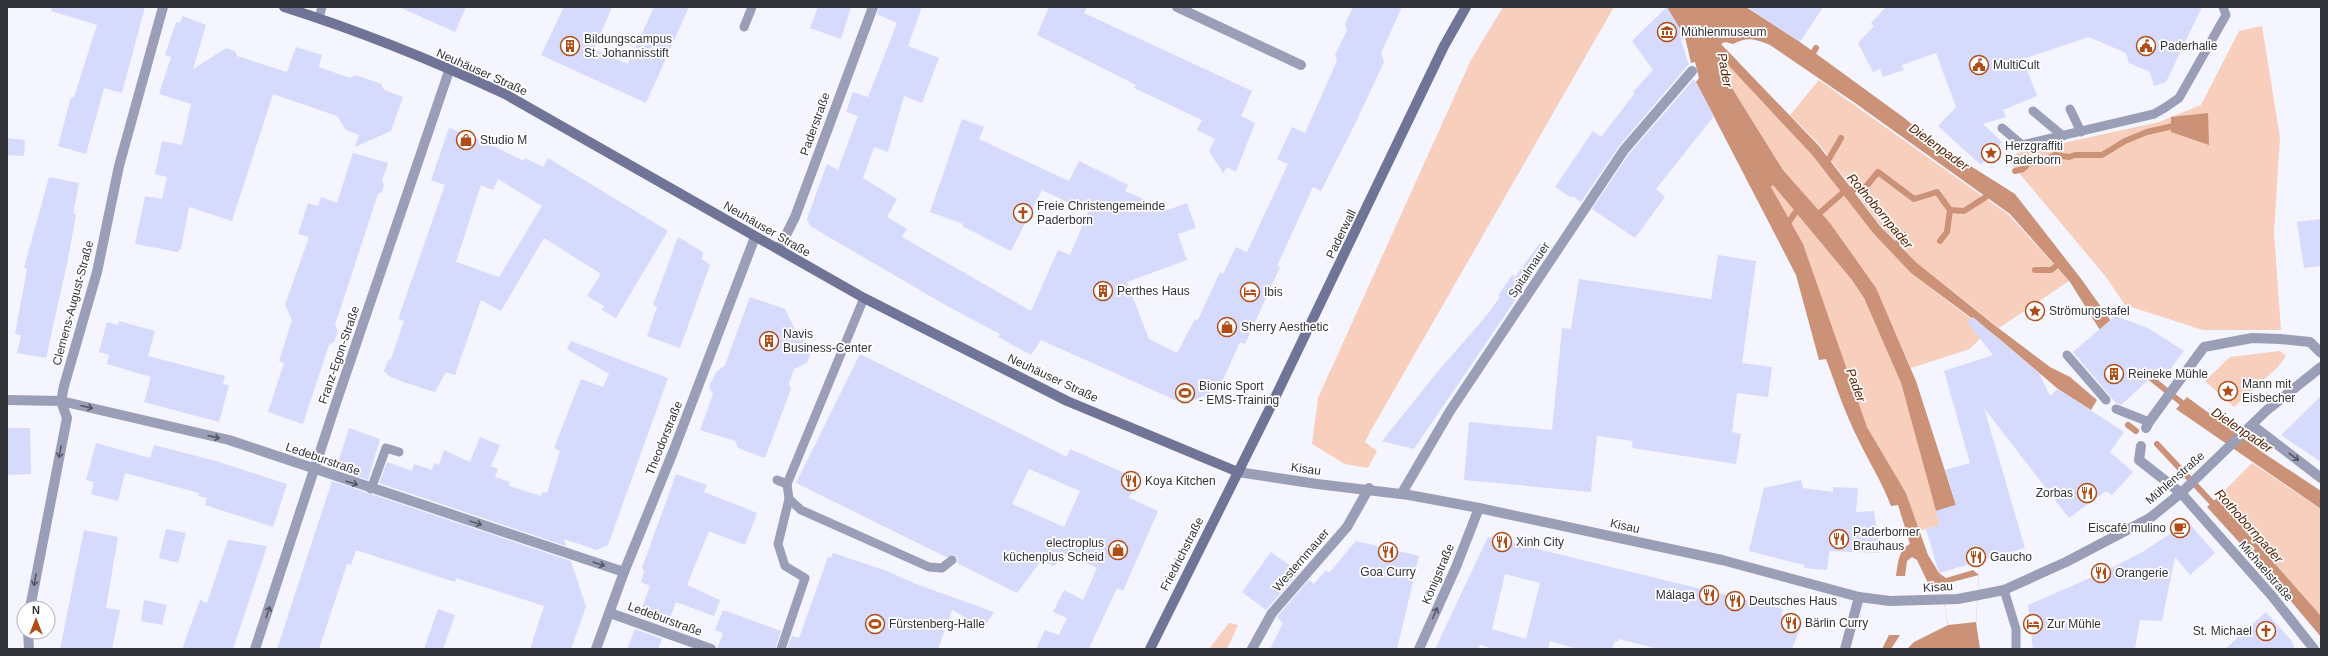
<svg xmlns="http://www.w3.org/2000/svg" width="2328" height="656" font-family="Arial,sans-serif">
<rect width="100%" height="100%" fill="#f4f5ff"/>
<g fill="#f8cebc">
<path d="M1503,7H1614L1370,432L1365,442L1377,451L1368,468L1345,464L1312,444L1318,398L1471,60Z"/>
<path d="M2262,26L2280,138L2274,233L2281,330H2203L2125,305L2106,277L2009,161L2017,153L2159,122L2201,105L2239,31Z"/>
<path d="M1724,66H1729L1813,156L1873,233L1911,273L1987,331L1970,349L1911,368L1875,288L1830,223L1783,170L1727,80L1723,71Z"/>
<path d="M1819,80L2009,215L2069,281L1999,328L1917,263L1881,226L1819,144L1790,115Z"/>
<path d="M1773,185L1852,280L1864,298L1901,383L1940,525L1919,531L1906,493L1867,427L1770,187Z"/>
<path d="M2280,351L2286,356L2278,367L2234,407L2205,381L2230,357Z"/>
<path d="M2252,463L2321,509V616L2217,498Z"/>
<path d="M1229,623L1238,625L1227,649H1209Z"/>
</g>
<g fill="#cc9278">
<path d="M1666,7H1746L1800,42L1903,117L1939,146L2015,194L2082,280L2123,338L2108,343L2070,282L2010,214L1855,103L1770,45C1756,39 1747,36 1733,44L1725,42L1721,44L1819,146L1880,226L1917,263L1993,324L2050,367L2070,377L2097,400L2091,410L2058,389L1997,337L1911,273L1873,233L1813,156L1729,66H1724L1723,71L1727,80L1783,170L1830,223L1876,288L1916,381L1956,505L1936,511L1901,383L1864,298L1852,280L1773,185L1771,187L1803,244L1867,427L1906,493L1928,555L1939,573L1946,578L1973,570L1979,575L1976,622L1980,649H1907L1914,642L1948,625L1941,585H1929L1917,560L1912,557L1907,561L1905,576H1896C1898,564 1898,550 1910,544L1898,505L1891,506C1882,482 1869,462 1858,439C1845,413 1836,386 1826,359L1819,360L1796,275L1696,82L1699,78L1695,62L1691,63L1685,37Z"/>
<path d="M2208,113L2209,145L2171,132V117Z"/>
<path d="M2187,397L2262,452L2321,491V509L2176,409Z"/>
<path d="M2217,498L2321,616V637L2270,576L2207,507Z"/>
<path d="M1889,635H1900L1891,649H1882Z"/>
</g>
<path fill="#f4f5ff" d="M1979,575L1976,622L1948,625L1941,585Z"/>
<g fill="none" stroke-linecap="round" stroke-linejoin="round">
<g stroke="#cc9278" stroke-width="6">
<path d="M1810,58L1816,48"/>
<path d="M1826,164L1841,138"/>
<path d="M2015,171L2023,169L2029,163H2040L2055,155L2069,157L2075,155H2102L2125,141L2147,132L2178,125"/>
<path d="M1815,217L1846,190L1864,189L1878,172L1914,199L1937,192L1950,210L1964,211L1992,193"/>
<path d="M1786,226L1800,206"/>
<path d="M1940,241L1947,232L1950,210"/>
<path d="M1893,247L1905,235"/>
<path d="M2035,270H2051L2060,263"/>
<path d="M2152,379L2187,407"/>
<path d="M2128,425L2136,431"/>
<path d="M2157,444L2217,508"/>
</g>
</g>
<g fill="#d6dafd" fill-rule="evenodd">
<path d="M52,7H145L122,93L104,88L86,154L58,146L71,97H74L97,25L51,11Z"/>
<path d="M399,7H466L455,32Z"/>
<path d="M564,7H612L594,49L628,64L654,7H689L646,103L541,55Z"/>
<path d="M818,7H851L841,39L810,28Z"/>
<path d="M879,7H922L908,46L939,58L922,103L904,96L888,152L874,147L863,178L897,199L887,217L907,229L902,237L1031,311L1058,250L1070,255L1088,212L1042,190L1011,251L962,226L963,224L930,212L962,119L984,127L979,139L1069,181L1079,161L1128,185L1125,191L1168,210L1187,203L1196,228L1178,234L1187,260L1127,282L1149,339L1177,353L1195,319L1198,320L1220,272L1223,274L1236,247L1247,252L1288,164L1277,159L1292,127L1305,133L1337,61L1335,55L1347,30L1345,24L1353,7H1402L1381,53L1384,62L1356,122L1321,191L1313,187L1277,266L1280,267L1245,344L1240,342L1217,393L1211,390L1209,394L1184,404L1041,340L1031,355L998,337L1000,334L947,306L810,226L807,219L827,164L838,170L858,116L846,112L853,92L868,97L897,23L877,14Z"/>
<path d="M1049,7H1087L1084,13L1252,91L1241,116L1255,123L1236,172L1227,167L1223,173L1209,151L1215,139L1197,130L1202,120L1134,88L1136,85L1037,35Z"/>
<path d="M1667,7L1685,37L1681,41L1689,64L1619,146L1581,202L1573,196L1572,198L1555,187L1593,131L1601,137L1635,93L1633,92L1653,70L1632,41Z"/>
<path d="M1747,7H1823L1800,42Z"/>
<path d="M1886,7H2202L2166,82L2154,86L2150,72L2129,63L2126,53L2089,37L2023,59L2037,96L2003,110L2006,117L1983,124L2002,142L1981,165L1938,126L1956,107L1936,53L1902,65L1904,70L1883,77L1880,69L1873,72L1858,43L1874,26L1871,23Z"/>
<path d="M183,16L206,25L193,69L226,48L235,51L237,56L287,72L296,47L322,55L319,67L350,78L356,75L373,81L381,84L384,90L403,97L391,131L355,147L359,135L346,130L337,116L273,94L232,221L189,207L181,248L178,252L135,244L145,196L162,199L167,177L155,174L162,141L182,145L191,104L159,94L171,57L165,55L176,22L180,23Z"/>
<path d="M1694,79L1714,116L1656,189L1665,197L1635,238L1592,209L1629,154Z"/>
<path d="M449,128L481,140L524,161L525,158L543,167L548,158L668,231L616,318L602,310L604,306L587,296L601,274L544,238L501,311L481,300L455,375L446,372L435,392L403,382L389,376L384,371L388,360L391,359L404,321L398,319L445,185L431,180ZM498,179L542,206L499,277L456,262L481,185L493,190Z"/>
<path d="M7,138L25,140L24,156L7,155Z"/>
<path d="M353,153L388,163L382,181L384,185L382,192L378,194L335,325L338,331L334,342L329,345L303,424L268,412L284,363L279,361L292,320L285,305L309,237L298,234L308,203L318,206L321,197L337,203Z"/>
<path d="M49,177L79,183L73,214H76L68,259L46,358L17,353L21,335L15,334L27,269L24,268Z"/>
<path d="M2321,219V266L2304,268L2297,222Z"/>
<path d="M678,237L703,252L702,259L710,265L680,348L647,336L657,307L653,305Z"/>
<path d="M1540,243L1550,249L1414,449L1382,441L1439,370L1487,315L1500,297L1498,296L1512,275L1515,277Z"/>
<path d="M1718,255L1756,261L1742,363L1772,367L1768,397L1737,393L1732,432L1741,434L1736,464L1632,448L1633,441L1597,436L1591,492L1464,480L1469,422L1552,430L1562,328L1571,329L1579,279L1711,299Z"/>
<path d="M750,297L785,309L799,338L814,345L807,363L794,369L789,384L791,389L765,458L738,448L735,441L700,430L713,394L709,387L716,372L725,365Z"/>
<path d="M2115,316L2148,328L2184,351L2162,380L2156,373L2121,405L2116,403L2073,352Z"/>
<path d="M1973,317L2039,373L2050,396L2058,389L2124,432L2110,452L2133,472L2112,495L2106,491L2069,518L1984,408L2025,548L1939,573L1926,529L1940,525L1936,511L1956,505L1945,470L1970,463L1944,371L1993,355L1967,322Z"/>
<path d="M119,321L155,331L148,356L225,376L223,384L229,385L219,422L144,402L151,377L107,364L109,355L99,352L107,322L118,325Z"/>
<path d="M571,341L668,378L608,545L597,550L564,539L566,546L379,483L387,462L412,471L414,464L432,470L434,463L439,465L444,450L470,462L480,437L500,445L491,466L498,469L495,477L510,482L509,486L541,496L542,492L547,493L560,451L554,448L581,379L603,387L609,374L567,349Z"/>
<path d="M860,354L1067,457L1070,449L1138,479L1129,498L1158,511L1123,591L1117,588L1090,646L1091,649H1036L1045,630L1059,635L1067,618L1053,612L1064,590L1083,600L1097,568L1066,554L1054,566L1041,561L1017,593L957,563L958,559L955,555L946,557L796,483ZM1029,469L1080,491L1064,527L1012,504Z"/>
<path d="M2321,396V462L2281,435Z"/>
<path d="M7,428H30L31,474L7,475Z"/>
<path d="M349,428L380,439L368,480L336,469Z"/>
<path d="M96,443L150,458L154,445L216,461L287,484L273,527L205,505L207,498L198,496L199,493L125,473L118,501L91,494L94,482L86,480Z"/>
<path d="M676,474L707,485L704,492L757,513L745,545L709,531L687,585L720,600L714,616L676,602L667,626L639,616L650,586L641,582L644,572L642,568Z"/>
<path d="M1801,480L1803,488L1833,492V487L1858,488L1856,512L1874,511L1880,553L1829,551L1827,570L1804,568V565L1749,551L1764,488Z"/>
<path d="M332,481L571,561L586,607L571,649H530L544,606L456,578L455,582L356,550L351,565L347,564L319,649H277Z"/>
<path d="M2188,522L2215,553L2190,575L2175,557L2162,621L2140,620L2135,649H2033L2028,605L2104,572L2144,551Z"/>
<path d="M166,529L186,533L178,563L159,558Z"/>
<path d="M84,530L118,537L106,608L120,610L112,649H60Z"/>
<path d="M1488,537L1783,609L1781,615L1802,623L1792,649H1658L1619,639L1618,642L1615,641L1612,649H1577L1550,641L1548,649H1493L1480,645L1478,649H1435ZM1505,574L1540,583L1526,639L1492,629Z"/>
<path d="M228,540L267,546L233,649H182L200,600L207,603Z"/>
<path d="M1356,541L1419,556L1397,649H1270L1283,623L1277,617L1309,580L1314,584L1326,570L1329,573Z"/>
<path d="M1271,552L1299,572L1266,610L1242,592Z"/>
<path d="M833,553L887,571L916,584L994,612L984,628L952,610L938,649H787L792,636L799,638L828,557L831,558Z"/>
<path d="M144,600L167,605L162,625L141,621Z"/>
<path d="M438,609L455,615L443,649H424Z"/>
<path d="M723,610L781,631L775,649H717L723,633L715,630Z"/>
<path d="M2266,612L2291,640L2295,649H2225Z"/>
<path d="M635,629L662,639L658,649H627Z"/>
</g>
<g fill="none" stroke-linecap="round" stroke-linejoin="round">
<g stroke="#9b9eb7" stroke-width="9">
<path d="M319,18L322,7"/>
<path d="M744,27L752,7"/>
<path d="M2070,109L2081,132"/>
<path d="M2033,111L2063,136"/>
<path d="M2002,128L2022,145L2154,114L2166,107L2179,98L2226,15L2223,7"/>
<path d="M864,298L787,484L789,499L801,510L929,567L942,568L952,560"/>
<path d="M2067,355L2106,400"/>
<path d="M2116,409L2149,422"/>
<path d="M777,480L787,484"/>
<path d="M371,489L386,448L399,452"/>
<path d="M2004,590L2016,629V649"/>
<path d="M781,649L805,578L785,566L778,544L789,499"/>
</g>
<g stroke="#9b9eb7" stroke-width="10">
<path d="M2181,493L2272,596L2314,649"/>
<path d="M1890,601L1958,599L2004,590"/>
</g>
<g stroke="#9b9eb7" stroke-width="10">
<path d="M1177,7L1301,65"/>
<path d="M779,249L795,217L873,7"/>
<path d="M7,400L61,401L229,440L624,572"/>
<path d="M2252,425L2321,478"/>
<path d="M2146,428L2149,422L2204,347L2252,338L2280,339L2310,342L2321,353"/>
<path d="M2141,446L2139,460L2181,493"/>
<path d="M1238,472L1317,484L1409,495L1479,508L1722,560L1859,597L1890,601"/>
<path d="M1402,493L1450,411L1624,150L1692,71"/>
<path d="M2004,590L2066,562L2150,518L2181,493L2267,410L2321,367"/>
<path d="M30,608L67,418L61,401L64,386L97,272L119,166L163,7"/>
<path d="M610,613L711,649"/>
<path d="M28,632L29,649"/>
<path d="M255,649L337,400L449,71"/>
<path d="M596,649L624,572L673,452L755,237"/>
<path d="M1252,649L1272,613L1347,527L1369,488"/>
<path d="M1419,649L1456,567L1479,508"/>
<path d="M1845,649L1859,597"/>
</g>
<g stroke="#707497" stroke-width="10">
<path d="M284,7C360,31 434,61 505,94L864,298L1067,401L1238,472"/>
<path d="M1150,649L1270,408L1444,46L1466,7"/>
</g>
</g>
<defs><path id="oneway-shaft" d="M-6 0H5M1.5-3L5.5 0L1.5 3" fill="none" stroke-width="1.6" stroke-linecap="round" stroke-linejoin="round"/></defs>
<g stroke="#575865">
<use href="#oneway-shaft" transform="translate(87 407) rotate(13)"/>
<use href="#oneway-shaft" transform="translate(214 437) rotate(13)"/>
<use href="#oneway-shaft" transform="translate(60 452) rotate(101)"/>
<use href="#oneway-shaft" transform="translate(2294 457) rotate(37)"/>
<use href="#oneway-shaft" transform="translate(352 483) rotate(18)"/>
<use href="#oneway-shaft" transform="translate(476 523) rotate(18)"/>
<use href="#oneway-shaft" transform="translate(599 564) rotate(18)"/>
<use href="#oneway-shaft" transform="translate(35 580) rotate(101)"/>
<use href="#oneway-shaft" transform="translate(268 612) rotate(-71)"/>
<use href="#oneway-shaft" transform="translate(1435 613) rotate(-66)"/>
</g>
<defs>
<symbol id="museum-ring" viewBox="-11 -11 22 22"><circle r="9.5" fill="#fff" stroke="#b04c17" stroke-width="1.5"/><path d="M0-6L6-3V-2H-6V-3ZM-5-1h2V3h-2ZM-1-1h2V3h-2ZM3-1h2V3H3ZM-6 4H6V6H-6Z" fill="#b04c17"/></symbol>
<symbol id="building-ring" viewBox="-11 -11 22 22"><circle r="9.5" fill="#fff" stroke="#b04c17" stroke-width="1.5"/><path d="M-4-6H4V6H1V3H-1V6H-4ZM-2.5-4.3h1.7v1.8h-1.7ZM.8-4.3h1.7v1.8H.8ZM-2.5-1h1.7V.8h-1.7ZM.8-1h1.7V.8H.8Z" fill="#b04c17"/></symbol>
<symbol id="civic-ring" viewBox="-11 -11 22 22"><circle r="9.5" fill="#fff" stroke="#b04c17" stroke-width="1.5"/><path d="M-.6-6.5H3V-4.5H.6V-3L4-1V1h2V6H-6V1h2V-1L-.6-3ZM-1.2 2.5V6h2.4V2.5Z" fill="#b04c17"/></symbol>
<symbol id="shop-ring" viewBox="-11 -11 22 22"><circle r="9.5" fill="#fff" stroke="#b04c17" stroke-width="1.5"/><path d="M-5-2.5h2.3a2.7 3.5 0 0 1 5.4 0H5L5.5 6h-11ZM-1.5-2.5h3a1.5 2.3 0 0 0-3 0Z" fill="#b04c17"/></symbol>
<symbol id="sight-ring" viewBox="-11 -11 22 22"><circle r="9.5" fill="#fff" stroke="#b04c17" stroke-width="1.5"/><path d="M0-6L1.8-2.2L6-1.7L2.9 1.2L3.7 5.4L0 3.3L-3.7 5.4L-2.9 1.2L-6-1.7L-1.8-2.2Z" fill="#b04c17"/></symbol>
<symbol id="church-ring" viewBox="-11 -11 22 22"><circle r="9.5" fill="#fff" stroke="#b04c17" stroke-width="1.5"/><path d="M-1.2-6h2.4v3.5h3.3v2.4h-3.3V6h-2.4V-.1h-3.3v-2.4h3.3Z" fill="#b04c17"/></symbol>
<symbol id="hotel-ring" viewBox="-11 -11 22 22"><circle r="9.5" fill="#fff" stroke="#b04c17" stroke-width="1.5"/><path d="M-6-4.5h1.5V1H6V5H4.5V3h-9V5H-6ZM-4 0a1.8 1.8 0 1 1 3.6 0ZM.5 0V-2.5h3Q6-2.5 6 0Z" fill="#b04c17"/></symbol>
<symbol id="stadium-ring" viewBox="-11 -11 22 22"><circle r="9.5" fill="#fff" stroke="#b04c17" stroke-width="1.5"/><path d="M0-5a6.5 5 0 1 0 0 10a6.5 5 0 1 0 0-10ZM-3.5-1.8h7v3.6h-7Z" fill="#b04c17"/></symbol>
<symbol id="restaurant-ring" viewBox="-11 -11 22 22"><circle r="9.5" fill="#fff" stroke="#b04c17" stroke-width="1.5"/><path d="M-5-6h1v4h1v-4h1v4h1v-4h1v5L-1.5 .5V6h-2V.5L-5-1ZM5-6V6H3V1.5H1.5Q1.5-4 5-6Z" fill="#b04c17"/></symbol>
<symbol id="cafe-ring" viewBox="-11 -11 22 22"><circle r="9.5" fill="#fff" stroke="#b04c17" stroke-width="1.5"/><path d="M-5.5-4.5H6V0H3Q3 3.5 0 3.5H-2.5Q-5.5 3.5-5.5 0ZM3-3.2v2h1.7v-2ZM-6 4.5H4V6H-6Z" fill="#b04c17"/></symbol>
</defs>
<g fill-rule="evenodd">
<use href="#museum-ring" x="1656" y="21" width="22" height="22"/>
<use href="#building-ring" x="559" y="35" width="22" height="22"/>
<use href="#civic-ring" x="2135" y="35" width="22" height="22"/>
<use href="#civic-ring" x="1968" y="54" width="22" height="22"/>
<use href="#shop-ring" x="455" y="129" width="22" height="22"/>
<use href="#sight-ring" x="1980" y="142" width="22" height="22"/>
<use href="#church-ring" x="1012" y="202" width="22" height="22"/>
<use href="#building-ring" x="1092" y="280" width="22" height="22"/>
<use href="#hotel-ring" x="1239" y="281" width="22" height="22"/>
<use href="#sight-ring" x="2024" y="300" width="22" height="22"/>
<use href="#shop-ring" x="1216" y="316" width="22" height="22"/>
<use href="#building-ring" x="758" y="330" width="22" height="22"/>
<use href="#building-ring" x="2103" y="363" width="22" height="22"/>
<use href="#sight-ring" x="2217" y="380" width="22" height="22"/>
<use href="#stadium-ring" x="1174" y="382" width="22" height="22"/>
<use href="#restaurant-ring" x="1120" y="470" width="22" height="22"/>
<use href="#restaurant-ring" x="2076" y="482" width="22" height="22"/>
<use href="#cafe-ring" x="2169" y="517" width="22" height="22"/>
<use href="#restaurant-ring" x="1828" y="528" width="22" height="22"/>
<use href="#restaurant-ring" x="1491" y="531" width="22" height="22"/>
<use href="#shop-ring" x="1107" y="539" width="22" height="22"/>
<use href="#restaurant-ring" x="1377" y="541" width="22" height="22"/>
<use href="#restaurant-ring" x="1965" y="546" width="22" height="22"/>
<use href="#restaurant-ring" x="2090" y="562" width="22" height="22"/>
<use href="#restaurant-ring" x="1698" y="584" width="22" height="22"/>
<use href="#restaurant-ring" x="1724" y="590" width="22" height="22"/>
<use href="#restaurant-ring" x="1780" y="612" width="22" height="22"/>
<use href="#stadium-ring" x="864" y="613" width="22" height="22"/>
<use href="#hotel-ring" x="2022" y="613" width="22" height="22"/>
<use href="#church-ring" x="2255" y="620" width="22" height="22"/>
</g>
<g text-anchor="middle" dominant-baseline="central" stroke-width="3.5" stroke-linejoin="round" paint-order="stroke">
<g font-size="12" fill="#323339" stroke="#fff" text-anchor="start">
<text x="1681" y="32">Mühlenmuseum</text>
<text x="584" y="39">Bildungscampus<tspan x="584" dy="14">St. Johannisstift</tspan></text>
<text x="2160" y="46">Paderhalle</text>
<text x="1993" y="65">MultiCult</text>
<text x="480" y="140">Studio M</text>
<text x="2005" y="146">Herzgraffiti<tspan x="2005" dy="14">Paderborn</tspan></text>
<text x="1037" y="206">Freie Christengemeinde<tspan x="1037" dy="14">Paderborn</tspan></text>
<text x="1117" y="291">Perthes Haus</text>
<text x="1264" y="292">Ibis</text>
<text x="2049" y="311">Strömungstafel</text>
<text x="1241" y="327">Sherry Aesthetic</text>
<text x="783" y="334">Navis<tspan x="783" dy="14">Business-Center</tspan></text>
<text x="2128" y="374">Reineke Mühle</text>
<text x="2242" y="384">Mann mit<tspan x="2242" dy="14">Eisbecher</tspan></text>
<text x="1199" y="386">Bionic Sport<tspan x="1199" dy="14">- EMS-Training</tspan></text>
<text x="1145" y="481">Koya Kitchen</text>
<text x="2073" y="493" text-anchor="end">Zorbas</text>
<text x="2166" y="528" text-anchor="end">Eiscafé mulino</text>
<text x="1853" y="532">Paderborner<tspan x="1853" dy="14">Brauhaus</tspan></text>
<text x="1516" y="542">Xinh City</text>
<text x="1104" y="543" text-anchor="end">electroplus<tspan x="1104" dy="14">küchenplus Scheid</tspan></text>
<text x="1990" y="557">Gaucho</text>
<text x="1388" y="572" text-anchor="middle">Goa Curry</text>
<text x="2115" y="573">Orangerie</text>
<text x="1695" y="595" text-anchor="end">Málaga</text>
<text x="1749" y="601">Deutsches Haus</text>
<text x="1805" y="623">Bärlin Curry</text>
<text x="889" y="624">Fürstenberg-Halle</text>
<text x="2047" y="624">Zur Mühle</text>
<text x="2252" y="631" text-anchor="end">St. Michael</text>
</g>
<g font-size="12" fill="#323339" stroke="#fff">
<text transform="translate(482 72) rotate(24)">Neuhäuser Straße</text>
<text transform="translate(815 124) rotate(-70)">Paderstraße</text>
<text transform="translate(767 229) rotate(30)">Neuhäuser Straße</text>
<text transform="translate(1341 234) rotate(-64)">Paderwall</text>
<text transform="translate(1529 270) rotate(-56)">Spitalmauer</text>
<text transform="translate(73 303) rotate(-75)">Clemens-August-Straße</text>
<text transform="translate(339 355) rotate(-71)">Franz-Egon-Straße</text>
<text transform="translate(1053 378) rotate(25)">Neuhäuser Straße</text>
<text transform="translate(664 438) rotate(-68)">Theodorstraße</text>
<text transform="translate(323 459) rotate(19)">Ledeburstraße</text>
<text transform="translate(1306 469) rotate(8)">Kisau</text>
<text transform="translate(2175 478) rotate(-41)">Mühlenstraße</text>
<text transform="translate(1625 526) rotate(12)">Kisau</text>
<text transform="translate(1182 554) rotate(-63)">Friedrichstraße</text>
<text transform="translate(1301 560) rotate(-49)">Westernmauer</text>
<text transform="translate(2266 571) rotate(49)">Michaelstraße</text>
<text transform="translate(1438 574) rotate(-67)">Königstraße</text>
<text transform="translate(1938 587) rotate(-4)">Kisau</text>
<text transform="translate(665 619) rotate(20)">Ledeburstraße</text>
</g>
<g font-size="13" font-style="italic" fill="#552003" stroke="#fff">
<text transform="translate(1725 70) rotate(79)">Pader</text>
<text transform="translate(1939 147) rotate(36)">Dielenpader</text>
<text transform="translate(1880 211) rotate(50)">Rothobornpader</text>
<text transform="translate(1856 385) rotate(70)">Pader</text>
<text transform="translate(2242 430) rotate(34)">Dielenpader</text>
<text transform="translate(2249 526) rotate(48)">Rothobornpader</text>
</g>
</g>
<rect width="2328" height="656" fill="none" stroke="#323339" stroke-width="16"/>
<g transform="translate(36 620)"><circle r="19" fill="#ffffff" stroke="#adadb0"/>
<path d="M0-3L7 15L0 10L-7 15Z" fill="#b04c17"/>
<text y="-6" font-size="11" font-weight="bold" text-anchor="middle" fill="#323339">N</text>
</g>
</svg>
